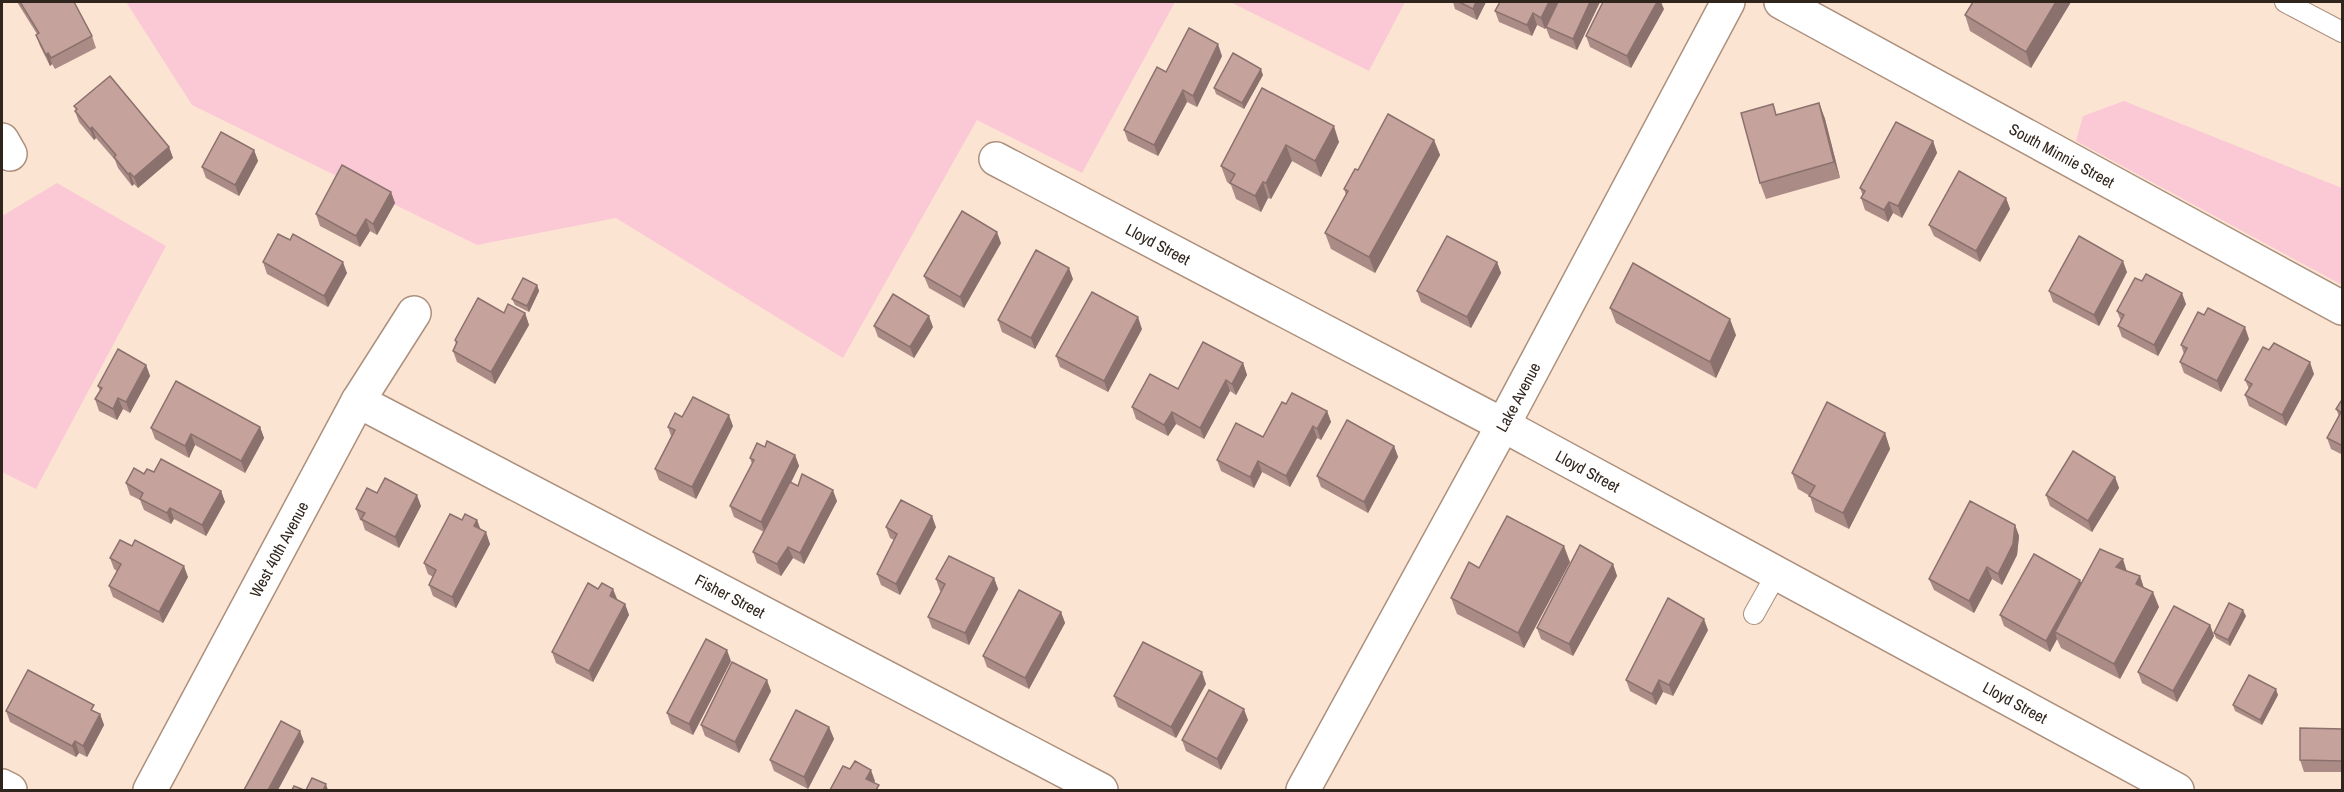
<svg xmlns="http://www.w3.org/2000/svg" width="2344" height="792" font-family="'Archivo Narrow',sans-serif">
<rect width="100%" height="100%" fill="#fce4d3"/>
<g fill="#fbc9d6">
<path d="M126,2H1175L1082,173L977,120L843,358L616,218L477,245L192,105Z"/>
<path d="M1230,2H1405L1369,71Z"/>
<path d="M2124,101L2342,188V285L2076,141L2083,116Z"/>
<path d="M57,183L166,246L36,489L2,472V216Z"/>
</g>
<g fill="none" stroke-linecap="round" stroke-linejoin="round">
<defs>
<g id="lane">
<path d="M2285,2L2342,32"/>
<path d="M1754,614L1777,573"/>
</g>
<g id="street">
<path id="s1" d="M1781,2L2342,308"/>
<path d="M2,140L10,154"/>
<path id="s2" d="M996,159L1503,425L2177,790"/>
<path id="s3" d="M358,401L1101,790"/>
<path d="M2,786L10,790"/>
<path id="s4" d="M150,790L358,401L414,313"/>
<path id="s5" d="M1303,790L1503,425L1728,2"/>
</g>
</defs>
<use href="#lane" stroke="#ac907d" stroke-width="22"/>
<use href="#street" stroke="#ac907d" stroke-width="36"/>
<use href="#lane" stroke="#fff" stroke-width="20"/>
<use href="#street" stroke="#fff" stroke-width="33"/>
</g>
<g fill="#aa8b86">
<path d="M17,2H74L92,36L96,48L55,69L52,64L50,66L40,46L36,35L37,34Z"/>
<path d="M1453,2H1486L1477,20L1455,9Z"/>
<path d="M1500,2H1600L1577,50L1550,38L1546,28L1545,29L1537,25L1532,36L1499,22L1495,11Z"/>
<path d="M2071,2L2031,68L1970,31L1965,15Z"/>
<path d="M1664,9L1631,68L1590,47L1586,36Z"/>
<path d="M1222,56L1197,107L1187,102L1158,156L1128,141L1124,130Z"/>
<path d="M1263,75L1244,109L1216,94L1214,88Z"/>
<path d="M1262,88L1339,142L1321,177L1292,161L1271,199L1268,198L1261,212L1236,199L1231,185L1227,182L1221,166Z"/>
<path d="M1819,103L1825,119L1840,178L1766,199L1760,183Z"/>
<path d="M74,106L169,147L173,158L138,188L134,184L132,186L118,168L115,160L96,138L94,140L79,122L75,111L76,110Z"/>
<path d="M1434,140L1440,155L1375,273L1331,249L1325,233L1346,195L1344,189L1358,170Z"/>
<path d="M1933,141L1937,153L1902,218L1893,213L1888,222L1865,210L1861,198L1863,196L1860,188Z"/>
<path d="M254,150L258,161L239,196L206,178L202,167Z"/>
<path d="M391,192L395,203L377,235L370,231L360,247L320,226L316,214Z"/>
<path d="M2006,198L2010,209L1980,262L1934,236L1929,225Z"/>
<path d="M290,240L347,273L328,307L267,274L263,262Z"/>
<path d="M1001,243L964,308L929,288L924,276Z"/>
<path d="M1497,262L1501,273L1471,328L1421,302L1417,291Z"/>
<path d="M2127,272L2099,326L2053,302L2049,291Z"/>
<path d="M1073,279L1035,349L1002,332L998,320Z"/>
<path d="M537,285L539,291L529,312L515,305L512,299Z"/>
<path d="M2186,304L2158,356L2122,337L2118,326L2121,321L2117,311Z"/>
<path d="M1610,308L1736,335L1716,378L1616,323Z"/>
<path d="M504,313H525L529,325L495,384L457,362L453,351L456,344L455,340Z"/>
<path d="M874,326L933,327L914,358L878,337Z"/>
<path d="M1142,329L1108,392L1060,367L1056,356Z"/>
<path d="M2249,339L2221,392L2184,373L2180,362L2184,354L2181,345Z"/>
<path d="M1243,363L1247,375L1236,395L1230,391L1204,439L1176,424L1168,436L1136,419L1132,407Z"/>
<path d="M146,365L150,376L130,413L123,409L117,420L99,411L95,399L100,391L98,386Z"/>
<path d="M2314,374L2286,426L2249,406L2245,395L2249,389L2245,380Z"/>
<path d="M2343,398V455L2331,449L2327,438L2339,416L2336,409Z"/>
<path d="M1286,404L1327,411L1331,422L1321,440L1317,438L1290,487L1262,472L1254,488L1221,471L1217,460L1263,437Z"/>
<path d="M682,417L733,426L696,499L659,480L655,469L671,436L668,427Z"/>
<path d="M260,427L264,438L245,473L195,445L189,458L155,439L151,428Z"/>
<path d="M1885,433L1890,449L1849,529L1815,512L1810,496L1798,489L1792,473Z"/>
<path d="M1394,446L1398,457L1368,513L1321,487L1317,476Z"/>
<path d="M765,447L795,455L799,466L791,483L798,486L837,501L804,564L793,558L781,576L757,563L753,552L764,532L734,517L730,506L752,464L750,458Z"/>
<path d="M154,472L221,491L225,502L206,536L174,519L171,524L144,510L140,500L130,495L126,483L144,474Z"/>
<path d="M2115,477L2119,488L2092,532L2050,506L2046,495Z"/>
<path d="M377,493L421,506L399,548L365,530L362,521L360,520L356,509Z"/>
<path d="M462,520H477L481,530L490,544L456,608L433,596L429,585L433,577L428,574L424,563Z"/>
<path d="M2015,525L2019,536L2017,555L2002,585L1992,579L1974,613L1934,590L1929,579Z"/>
<path d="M886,527H936L900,595L881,585L877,574L894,540L890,538Z"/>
<path d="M110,558L188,577L163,623L113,597L109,586L117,571L114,569Z"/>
<path d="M1570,562L1524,648L1457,614L1451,598L1479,568Z"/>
<path d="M1613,564L1617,576L1573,656L1541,639L1537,628Z"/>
<path d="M2127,571L2140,576L2144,588L2159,607L2120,679L2061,648L2057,639L2050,652L2004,626L2000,615L2081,584Z"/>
<path d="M994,578L998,589L969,645L932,628L928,617L941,591H940L936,579Z"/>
<path d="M617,600L625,604L629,615L593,682L556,663L552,652Z"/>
<path d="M1061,612L1065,623L1029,689L987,667L983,656Z"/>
<path d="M2246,616L2230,646L2216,638L2214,633Z"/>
<path d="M2210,625L2214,636L2177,702L2142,683L2138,672Z"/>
<path d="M1708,630L1673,696L1663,692L1656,705L1630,691L1626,680Z"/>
<path d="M731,661L693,735L671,724L667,713Z"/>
<path d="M1206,684L1176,738L1118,707L1114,696Z"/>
<path d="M771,691L739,753L705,736L701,725Z"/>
<path d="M2278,695L2262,725L2235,711L2233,705Z"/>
<path d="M6,711L96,712L100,714L104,725L87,757L79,753L76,757L10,722Z"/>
<path d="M1248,720L1221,770L1186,751L1182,740Z"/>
<path d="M829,727L834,739L808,789L774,771L770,760Z"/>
<path d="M2343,729V772H2304L2300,760Z"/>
</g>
<g fill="#8b716d">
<path d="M1476,2H1486L1477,20L1473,9Z"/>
<path d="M1549,2H1559L1545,29L1541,18Z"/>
<path d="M1590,2H1600L1577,50L1573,39Z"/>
<path d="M1657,2H1661L1664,9L1631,68L1627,56Z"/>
<path d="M2056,2H2071L2031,68L2026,52Z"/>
<path d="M1533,13L1537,25L1532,36L1527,25Z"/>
<path d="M1218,44L1222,56L1197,107L1193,96Z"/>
<path d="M48,53L52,64L50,66L46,55Z"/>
<path d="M1261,69L1263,75L1244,109L1242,103Z"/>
<path d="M1183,90L1187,102L1158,156L1154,145Z"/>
<path d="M1819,103L1825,119L1840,178L1834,162Z"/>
<path d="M1334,126L1339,142L1321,177L1315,161Z"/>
<path d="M92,127L96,138L94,140L90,129Z"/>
<path d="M1434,140L1440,155L1375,273L1369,257Z"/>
<path d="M1933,141L1937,153L1902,218L1898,206Z"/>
<path d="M1286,145L1292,161L1271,199L1266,183Z"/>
<path d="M169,147L173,158L138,188L134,177Z"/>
<path d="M254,150L258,161L239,196L235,185Z"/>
<path d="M130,173L134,184L132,186L128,174Z"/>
<path d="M1263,182L1268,198L1261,212L1255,196Z"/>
<path d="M391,192L395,203L377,235L373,224Z"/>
<path d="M2006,198L2010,209L1980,262L1976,251Z"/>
<path d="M1889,202L1893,213L1888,222L1884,210Z"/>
<path d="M366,219L370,231L360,247L356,236Z"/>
<path d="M997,232L1001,243L964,308L960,297Z"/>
<path d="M2123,261L2127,272L2099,326L2094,315Z"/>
<path d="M343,262L347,273L328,307L324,296Z"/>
<path d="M1497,262L1501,273L1471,328L1467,317Z"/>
<path d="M1069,268L1073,279L1035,349L1031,338Z"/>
<path d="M537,285L539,291L529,312L527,306Z"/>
<path d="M2182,293L2186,304L2158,356L2154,345Z"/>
<path d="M525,313L529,325L495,384L491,372Z"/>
<path d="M929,316L933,327L914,358L910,347Z"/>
<path d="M1138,317L1142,329L1108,392L1104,381Z"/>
<path d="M1730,319L1736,335L1716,378L1710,362Z"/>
<path d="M2245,327L2249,339L2221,392L2217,381Z"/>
<path d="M2310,362L2314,374L2286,426L2282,415Z"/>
<path d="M1243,363L1247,375L1236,395L1232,384Z"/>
<path d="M146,365L150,376L130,413L126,402Z"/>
<path d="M1226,380L1230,391L1204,439L1200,428Z"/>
<path d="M118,398L123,409L117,420L113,409Z"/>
<path d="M1327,411L1331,422L1321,440L1317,429Z"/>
<path d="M1172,412L1176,424L1168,436L1164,425Z"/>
<path d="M729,415L733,426L696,499L692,487Z"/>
<path d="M1313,426L1317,438L1290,487L1286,476Z"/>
<path d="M260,427L264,438L245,473L241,461Z"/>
<path d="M1885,433L1890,449L1849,529L1843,513Z"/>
<path d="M191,434L195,445L189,458L185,446Z"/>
<path d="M1394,446L1398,457L1368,513L1364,502Z"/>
<path d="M795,455L799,466L765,533L761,522Z"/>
<path d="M1258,461L1262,472L1254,488L1250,477Z"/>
<path d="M2115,477L2119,488L2092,532L2088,521Z"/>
<path d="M833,490L837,501L804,564L800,553Z"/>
<path d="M221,491L225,502L206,536L202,525Z"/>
<path d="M417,495L421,506L399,548L395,537Z"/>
<path d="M170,508L174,519L171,524L167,513Z"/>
<path d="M932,516L936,527L900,595L896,584Z"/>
<path d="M477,520L481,532L474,526Z"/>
<path d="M2015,525L2019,536L2017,555L2002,585L1998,574Z"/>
<path d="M486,532L490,544L456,608L452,597Z"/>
<path d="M1564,546L1570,562L1524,648L1518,633Z"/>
<path d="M788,547L793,558L781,576L777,564Z"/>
<path d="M2123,559L2128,575L2116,567Z"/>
<path d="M1613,564L1617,576L1573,656L1569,644Z"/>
<path d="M184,566L188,577L163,623L159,612Z"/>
<path d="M1987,567L1992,579L1974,613L1969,601Z"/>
<path d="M2140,576L2145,592L2136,584Z"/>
<path d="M994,578L998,589L969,645L965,633Z"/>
<path d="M2080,580L2084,591L2055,632L2057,639L2050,652L2046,641Z"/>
<path d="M613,589L618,601L610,596Z"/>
<path d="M2153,592L2159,607L2120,679L2114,664Z"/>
<path d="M625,604L629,615L593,682L589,671Z"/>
<path d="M2243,610L2246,616L2230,646L2228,640Z"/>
<path d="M1061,612L1065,623L1029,689L1025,678Z"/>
<path d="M1704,619L1708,630L1673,696L1669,685Z"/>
<path d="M2210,625L2214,636L2177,702L2173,691Z"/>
<path d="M727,650L731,661L693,735L689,724Z"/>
<path d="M1202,672L1206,684L1176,738L1171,727Z"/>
<path d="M767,680L771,691L739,753L735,742Z"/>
<path d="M1659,680L1663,692L1656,705L1652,694Z"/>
<path d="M2276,689L2278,695L2262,725L2260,720Z"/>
<path d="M1244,709L1248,720L1221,770L1217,759Z"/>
<path d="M100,714L104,725L87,757L83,746Z"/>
<path d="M829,727L834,739L808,789L804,777Z"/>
<path d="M300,731L304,742L278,790H268Z"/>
<path d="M75,741L79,753L76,757L72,746Z"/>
<path d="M871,770L875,781L870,790L866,779Z"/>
<path d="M326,784L328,790H323Z"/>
</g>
<g fill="#c6a29c" stroke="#8b716d" stroke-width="1.5">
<path d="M20,2H74L92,36L51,58L48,53L46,55L36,35L39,33Z"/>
<path d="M1459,2H1476L1473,9Z"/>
<path d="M1500,2H1549L1541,18L1533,13L1527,25L1495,11Z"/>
<path d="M1558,2H1590L1573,39L1546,27Z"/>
<path d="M1603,2H1657L1627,56L1586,36Z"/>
<path d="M1973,2H2056L2026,52L1965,15Z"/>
<path d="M1189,28L1218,44L1193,96L1183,90L1154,145L1124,130L1157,67L1166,72Z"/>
<path d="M1233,53L1261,69L1242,103L1214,88Z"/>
<path d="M110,76L169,147L134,177L130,173L128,174L114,157L116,155L92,127L90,129L75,111L77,109L74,106Z"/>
<path d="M1262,88L1334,126L1315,161L1286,145L1266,183L1263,182L1255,196L1230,183L1235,174L1221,166Z"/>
<path d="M1819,103L1834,162L1760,183L1741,113L1773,104L1776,115Z"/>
<path d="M1388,114L1434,140L1369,257L1325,233L1348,191L1344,189L1355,169L1358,170Z"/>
<path d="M1896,122L1933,141L1898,206L1889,202L1884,210L1861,198L1865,191L1860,188Z"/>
<path d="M221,132L254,150L235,185L202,167Z"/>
<path d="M342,165L391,192L373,224L366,219L356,236L316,214Z"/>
<path d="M1959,171L2006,198L1976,251L1929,225Z"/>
<path d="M962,211L997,232L960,297L924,276Z"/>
<path d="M278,234L290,240L293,234L343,262L324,296L263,262Z"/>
<path d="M1447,236L1497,262L1467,317L1417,291Z"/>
<path d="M2079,236L2123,261L2094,315L2049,291Z"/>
<path d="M1036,250L1069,268L1031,338L998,320Z"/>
<path d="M1633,263L1730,319L1710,362L1610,308Z"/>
<path d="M2146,274L2182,293L2154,345L2118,326L2124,315L2117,311L2135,278L2142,281Z"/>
<path d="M523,278L537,285L527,306L512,299Z"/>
<path d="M1092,292L1138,317L1104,381L1056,356Z"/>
<path d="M893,294L929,316L910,347L874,326Z"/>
<path d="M478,298L504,313L508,304L525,313L491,372L453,351L457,342L455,340Z"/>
<path d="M2208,308L2245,327L2217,381L2180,362L2187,348L2181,345L2198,312L2204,315Z"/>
<path d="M1203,342L1243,363L1232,384L1226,380L1200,428L1172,412L1164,425L1132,407L1150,374L1178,389Z"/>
<path d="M2274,343L2310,362L2282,415L2245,395L2252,384L2245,380L2263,347L2269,350Z"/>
<path d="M118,349L146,365L126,402L118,398L113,409L95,399L102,388L98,386Z"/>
<path d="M176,381L260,427L241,461L191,434L185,446L151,428Z"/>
<path d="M1292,393L1327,411L1317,429L1313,426L1286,476L1258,461L1250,477L1217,460L1236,423L1263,437L1282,402L1286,404Z"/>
<path d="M693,397L729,415L692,487L655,469L675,430L668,427L675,413L682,417Z"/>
<path d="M2343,398V446L2327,438L2341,412L2336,409Z"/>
<path d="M1827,402L1885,433L1843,513L1809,496L1815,486L1792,473Z"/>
<path d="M1347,420L1394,446L1364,502L1317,476Z"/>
<path d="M767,441L795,455L761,522L730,506L754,460L750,458L757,443L765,447Z"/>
<path d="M2073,451L2115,477L2088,521L2046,495Z"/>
<path d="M161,459L221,491L202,525L170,508L167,513L140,499L143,493L126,483L134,468L144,474L147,469L154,472Z"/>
<path d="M802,474L833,490L800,553L788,547L777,564L753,552L790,482L798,486Z"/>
<path d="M385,478L417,495L395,537L361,519L365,513L356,509L367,488L377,493Z"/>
<path d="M901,500L932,516L896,584L877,574L897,534L886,527Z"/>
<path d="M1970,501L2015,525L2013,544L1998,574L1987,567L1969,601L1929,579Z"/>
<path d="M450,514L462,520L465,514L477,520L474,526L486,532L452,597L429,585L436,570L424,563Z"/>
<path d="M1507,516L1564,546L1518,633L1451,598L1469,562L1479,568Z"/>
<path d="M120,540L132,546L135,540L184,566L159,612L109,586L121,564L110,558Z"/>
<path d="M1580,545L1613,564L1569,644L1537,628Z"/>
<path d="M2100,549L2123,559L2116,567L2140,576L2136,584L2153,592L2114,664L2055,632Z"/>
<path d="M2034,554L2080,580L2046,641L2000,615Z"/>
<path d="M949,556L994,578L965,633L928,617L945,584L936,579Z"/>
<path d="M588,583L598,589L602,583L613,589L610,596L625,604L589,671L552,652Z"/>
<path d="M1019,590L1061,612L1025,678L983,656Z"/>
<path d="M1668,598L1704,619L1669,685L1659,680L1652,694L1626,680Z"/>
<path d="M2229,603L2243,610L2228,640L2214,633Z"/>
<path d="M2174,606L2210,625L2173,691L2138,672Z"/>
<path d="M706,639L727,650L689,724L667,713Z"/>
<path d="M1143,642L1202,672L1171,727L1114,696Z"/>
<path d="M732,662L767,680L735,742L701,725Z"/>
<path d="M28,670L94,705L91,710L100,714L83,746L75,741L72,746L6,711Z"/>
<path d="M2249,675L2276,689L2260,720L2233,705Z"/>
<path d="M1209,690L1244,709L1217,759L1182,740Z"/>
<path d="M796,710L829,727L804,777L770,760Z"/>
<path d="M281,721L300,731L268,790H244Z"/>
<path d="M2300,728L2343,729V761L2300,760Z"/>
<path d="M855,761L871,770L866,779L879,785L876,790H830L843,766L850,769Z"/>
<path d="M312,778L326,784L323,790H306Z"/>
<path d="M294,786L304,790H292Z"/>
</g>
<g text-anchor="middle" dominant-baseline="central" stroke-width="4.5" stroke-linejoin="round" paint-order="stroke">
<g font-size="16" fill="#30251d" stroke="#fce4d3">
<text stroke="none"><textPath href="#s1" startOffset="320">South Minnie Street</textPath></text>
<text stroke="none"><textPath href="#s2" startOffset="183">Lloyd Street</textPath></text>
<text stroke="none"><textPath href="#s5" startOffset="448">Lake Avenue</textPath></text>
<text stroke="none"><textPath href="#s2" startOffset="669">Lloyd Street</textPath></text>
<text stroke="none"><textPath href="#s4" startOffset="273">West 40th Avenue</textPath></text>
<text stroke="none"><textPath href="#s3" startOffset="420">Fisher Street</textPath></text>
<text stroke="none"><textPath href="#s2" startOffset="1155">Lloyd Street</textPath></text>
</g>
</g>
<rect width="2344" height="792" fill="none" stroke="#30251d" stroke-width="6"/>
</svg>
